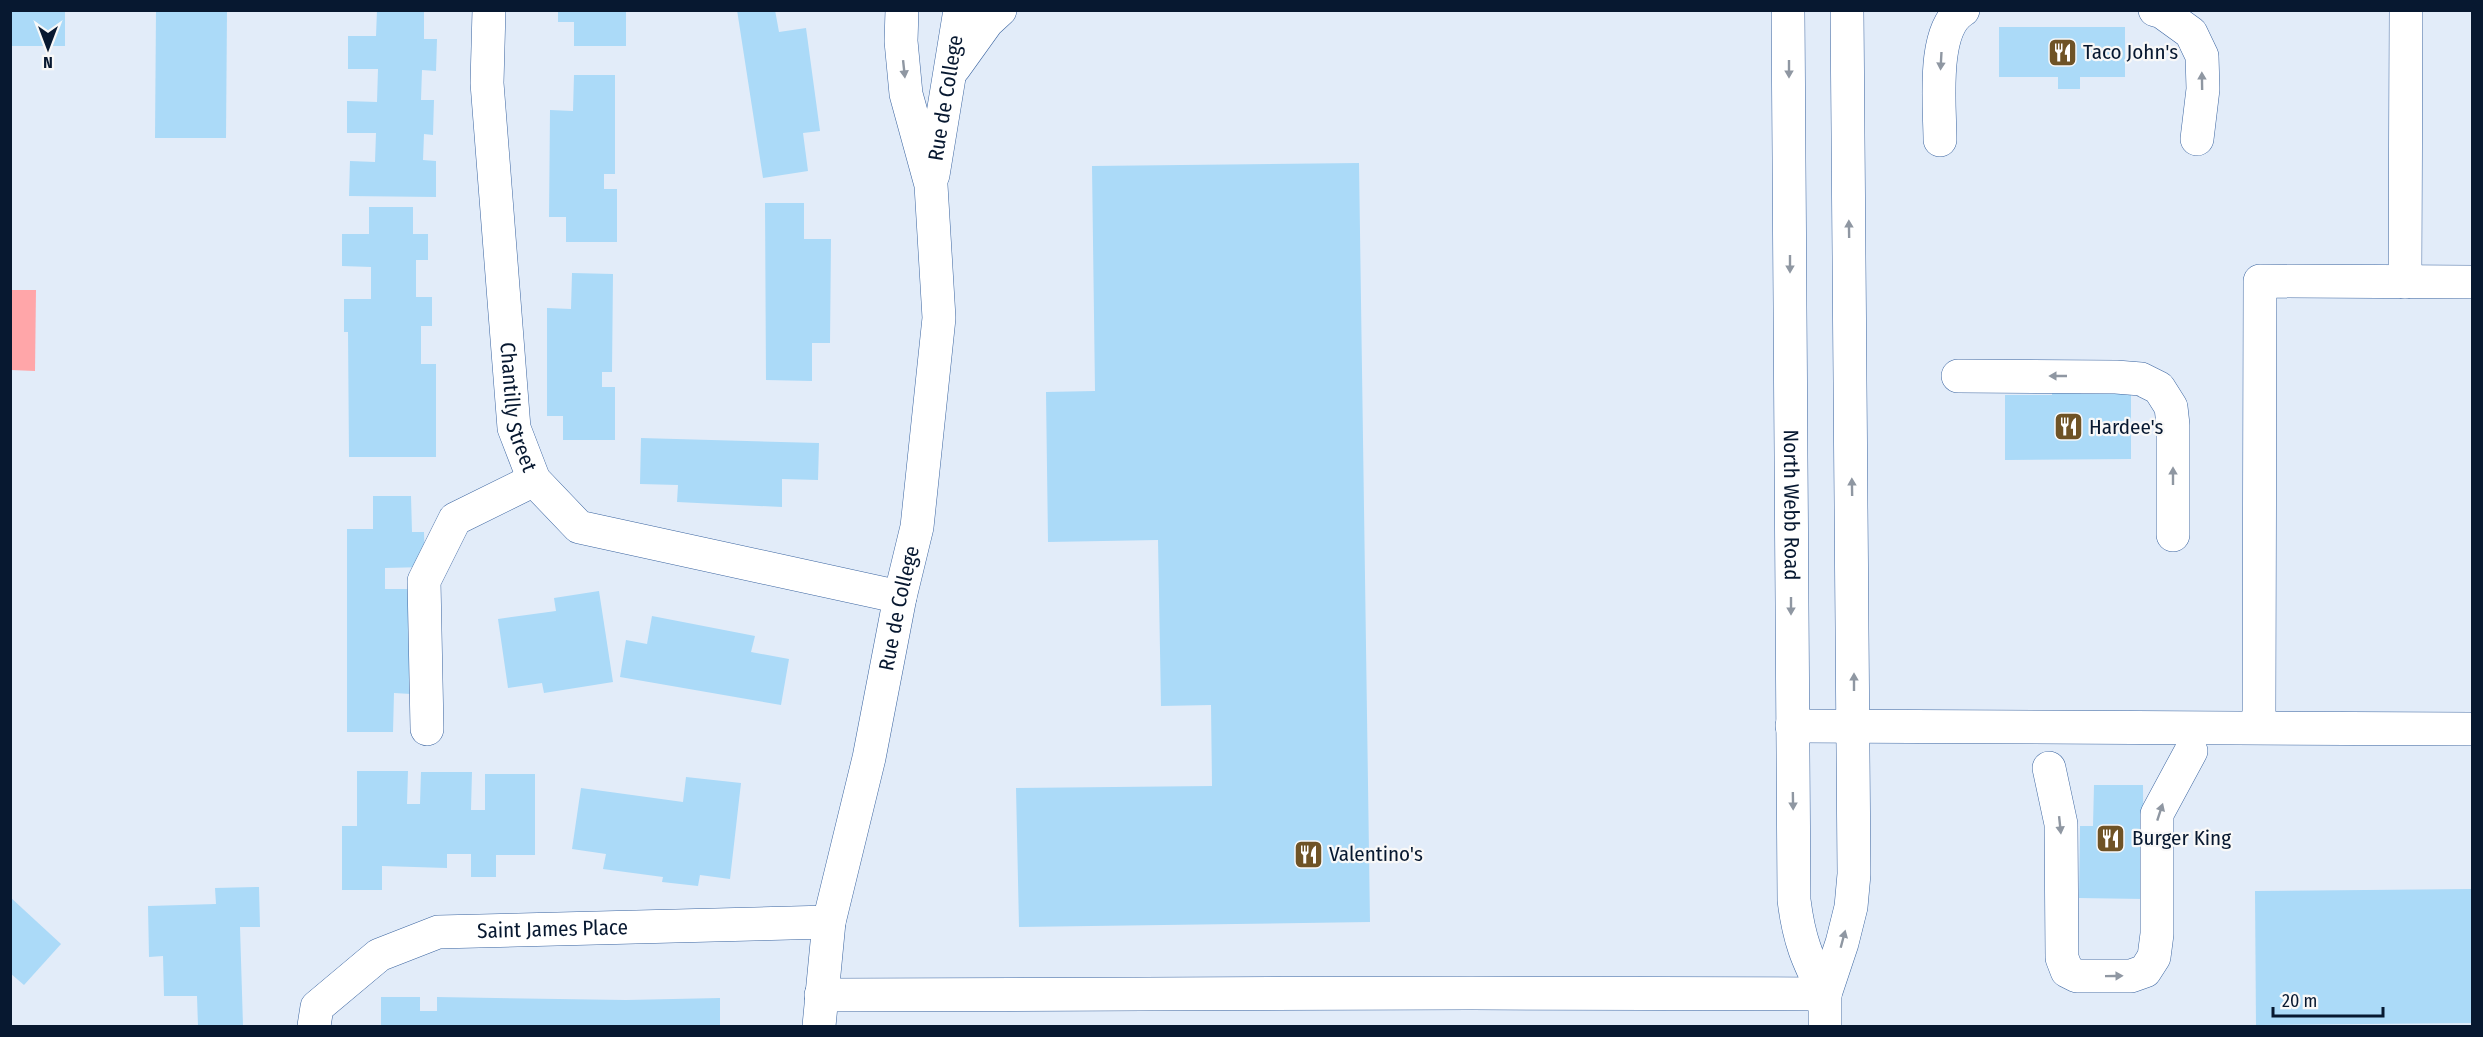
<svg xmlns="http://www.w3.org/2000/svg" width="2483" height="1037" font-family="'Fira Sans Condensed',sans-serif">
<rect width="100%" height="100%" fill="#e2ecf9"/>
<path fill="#ffa6a9" d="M11,290H36L35,371L11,370Z"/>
<g fill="#abdaf8">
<rect x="10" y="10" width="55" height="36"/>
<path d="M156,10L227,11L226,138H155Z"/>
<path d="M377,10H424V39H437L436,71L422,70L421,100H434L433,135L424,134L423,160L436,161V197L349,196L350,161L375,162L376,133H347V101L377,102L378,69H348V36H376Z"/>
<path d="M558,10H626V46H574V22H558Z"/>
<path d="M737,10H775L779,32L806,28L820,131L803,133L808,171L763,178Z"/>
<path d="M1999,27H2125V77H2080V89H2058V77H1999Z"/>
<path d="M574,75H615V174H604V189H617V242H566V217H549L550,110L573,111Z"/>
<path d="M1359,163L1370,922L1019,927L1016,788L1212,786L1211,705L1161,706L1158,540L1048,542L1046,392L1095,391L1092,166Z"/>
<path d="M765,203H804V239H831L830,343H812V381L766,380Z"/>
<path d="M369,207H413V234H428V260H416V297H432V326H421V364H436V457H349L348,332H344V299H371V267L342,266V234H369Z"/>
<path d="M572,273L613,274L612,372H602V387H615V440H563V416H547V308L571,309Z"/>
<path d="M2117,388H2131V459L2005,460V395H2052V389H2081V394H2117Z"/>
<path d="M641,438L819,443L818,480L782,479V507L677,502L678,485L640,484Z"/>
<path d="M373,496H411L412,532H424L425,567L385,568V589H412L411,694L394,693L393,732H347V529H373Z"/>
<path d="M599,591L613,682L544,693L542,683L508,688L498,619L556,611L554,598Z"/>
<path d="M652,616L755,636L751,652L789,659L781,705L620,677L626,640L647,644Z"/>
<path d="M357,771H408L407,804H420L421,772H472L471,810H485V774H535V855H496V877H471V854H447V868L382,866V890H342V826H357Z"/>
<path d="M686,777L741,783L730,879L700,875L698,886L662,882L663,877L603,869L606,854L572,849L581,788L683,802Z"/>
<path d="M2094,785H2143L2144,899L2079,898L2080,826H2093Z"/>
<path d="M259,887L260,927H240L243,1026H198L197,996H164L163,956L149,957L148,906L216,904L215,888Z"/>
<path d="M2472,889V1023L2256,1025L2255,891Z"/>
<path d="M10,897L61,944L24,985L10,973Z"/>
<path d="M381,997H420V1011H437V997L626,1000L720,998V1026H381Z"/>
</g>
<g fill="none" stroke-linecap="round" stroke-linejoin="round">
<defs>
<g id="minor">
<path id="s1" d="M489,10L487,83L514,428L534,480L579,527L900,597"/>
<path d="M2155,10L2162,12L2191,33L2202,56L2203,89L2197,139"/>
<path d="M954,68L987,22L1000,10"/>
<path d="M1940,140C1940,107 1931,29 1963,10"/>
<path id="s2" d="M933,175L960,10"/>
<path d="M2405,282L2406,10"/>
<path d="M1958,376L2116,377L2141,379L2159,388L2171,407L2173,425V535"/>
<path d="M1792,726L2472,729"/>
<path d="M2259,727L2260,281L2472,282"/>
<path d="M427,729L424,581L455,519L534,480"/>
<path d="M2049,768L2061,824L2062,958L2067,971L2077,976H2131L2145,971L2154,957L2157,934V814L2191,751"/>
<path d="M821,995L1472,993L1825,994"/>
<path id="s3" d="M314,1026L317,1007L379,955L438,932L829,922"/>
<path id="s4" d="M819,1026L829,922L869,758L900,597L917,527L939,318L931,185L906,94L901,41L902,10"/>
</g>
<g id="major">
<path id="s5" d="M1788,10L1794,900C1799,940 1807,959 1825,994"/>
<path d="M1825,1026V994L1842,943L1851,907L1854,874L1847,10"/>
</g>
</defs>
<use href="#minor" stroke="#3a64a0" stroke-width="34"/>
<use href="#major" stroke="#3a64a0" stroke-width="34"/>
<use href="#minor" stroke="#fff" stroke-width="33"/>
<use href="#major" stroke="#fff" stroke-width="33"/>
</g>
<defs><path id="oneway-solid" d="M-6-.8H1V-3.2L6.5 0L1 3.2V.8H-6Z" transform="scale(1.5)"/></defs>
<g fill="#8f97a2">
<use href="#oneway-solid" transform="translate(1941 61) rotate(93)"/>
<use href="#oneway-solid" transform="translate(904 69) rotate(84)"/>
<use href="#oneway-solid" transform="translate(1789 69) rotate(90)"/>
<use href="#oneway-solid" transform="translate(2202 81) rotate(-91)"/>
<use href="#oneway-solid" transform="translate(1849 229) rotate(-91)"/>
<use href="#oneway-solid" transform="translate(1790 264) rotate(90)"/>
<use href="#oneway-solid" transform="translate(2058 376) rotate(-180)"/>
<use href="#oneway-solid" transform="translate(2173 476) rotate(-90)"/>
<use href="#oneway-solid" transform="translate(1852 487) rotate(-91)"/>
<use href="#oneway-solid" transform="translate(1791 606) rotate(90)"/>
<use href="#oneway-solid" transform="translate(1854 682) rotate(-90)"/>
<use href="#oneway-solid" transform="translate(1793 801) rotate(89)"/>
<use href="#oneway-solid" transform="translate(2160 812) rotate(-72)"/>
<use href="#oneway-solid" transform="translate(2060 825) rotate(84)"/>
<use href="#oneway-solid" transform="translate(1843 939) rotate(-75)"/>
<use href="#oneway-solid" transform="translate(2114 976) rotate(-1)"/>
</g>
<defs>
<symbol id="restaurant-square" viewBox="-11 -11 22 22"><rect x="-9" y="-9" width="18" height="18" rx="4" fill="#6f5326" stroke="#f8f8f8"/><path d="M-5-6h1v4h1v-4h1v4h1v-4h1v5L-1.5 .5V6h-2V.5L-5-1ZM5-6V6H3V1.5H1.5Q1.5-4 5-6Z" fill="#fff"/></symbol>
</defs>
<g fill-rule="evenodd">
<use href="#restaurant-square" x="2046" y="36" width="33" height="33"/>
<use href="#restaurant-square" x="2052" y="410" width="33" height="33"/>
<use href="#restaurant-square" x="2094" y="822" width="33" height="33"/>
<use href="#restaurant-square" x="1292" y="838" width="33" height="33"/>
</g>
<g text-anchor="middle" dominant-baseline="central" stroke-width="4.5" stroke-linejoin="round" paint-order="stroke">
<g font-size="21" fill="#071830" stroke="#f8f8f8" text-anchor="start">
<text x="2083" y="52">Taco John's</text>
<text x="2089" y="427">Hardee's</text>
<text x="2132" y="838">Burger King</text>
<text x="1329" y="854">Valentino's</text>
</g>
<g font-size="21" fill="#071830" stroke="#f8f8f8">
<text stroke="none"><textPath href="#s2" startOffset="78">Rue de College</textPath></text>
<text stroke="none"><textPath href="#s1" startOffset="399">Chantilly Street</textPath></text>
<text stroke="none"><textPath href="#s5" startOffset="495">North Webb Road</textPath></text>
<text stroke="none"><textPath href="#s4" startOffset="426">Rue de College</textPath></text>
<text stroke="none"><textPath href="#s3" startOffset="278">Saint James Place</textPath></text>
</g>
</g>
<rect width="2483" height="1037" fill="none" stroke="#071830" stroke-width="24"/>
<g transform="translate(48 48) rotate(180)" stroke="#f8f8f8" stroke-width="4.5" paint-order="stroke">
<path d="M0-4.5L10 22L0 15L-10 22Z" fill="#071830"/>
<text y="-9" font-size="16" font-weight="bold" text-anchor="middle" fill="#071830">N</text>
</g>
<path d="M2273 1007v9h110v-9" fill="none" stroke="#071830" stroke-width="3"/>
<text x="2282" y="1007" font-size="18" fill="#071830" stroke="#f8f8f8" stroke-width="4.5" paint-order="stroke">20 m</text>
</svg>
